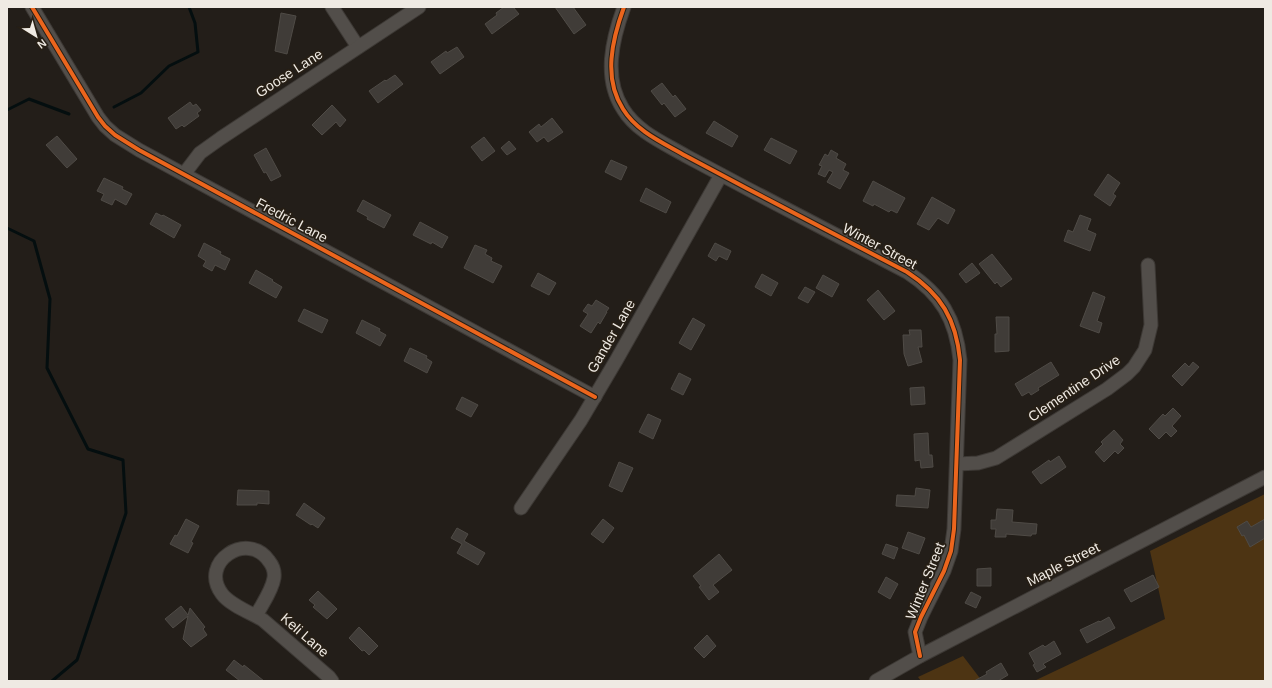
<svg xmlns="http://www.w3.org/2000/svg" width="1272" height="688" font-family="Arial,sans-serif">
<rect width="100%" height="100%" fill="#231e19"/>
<g fill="#4d3413">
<path d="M1265,494V681H1034L1165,619L1150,551Z"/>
<path d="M963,656L982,681H921L918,677Z"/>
</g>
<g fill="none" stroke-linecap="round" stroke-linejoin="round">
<g stroke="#040e0f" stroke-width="3">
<path d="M114,107L141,93L169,66L198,52L195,23L189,7"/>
<path d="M7,110L29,99L69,114"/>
<path d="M7,228L34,241L50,299L47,368L88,449L123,460L126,513L77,660L52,681"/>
</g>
</g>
<g fill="#403c38" stroke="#4f4b46">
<path d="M504,7H513L519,14L492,34L485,24L497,15L496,13Z"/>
<path d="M555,7H573L586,25L574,34Z"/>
<path d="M281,13L296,16L287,54L275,51Z"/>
<path d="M457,47L464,57L440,74L431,62L446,51L447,53Z"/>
<path d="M395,75L403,84L378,103L369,91L385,80L386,81Z"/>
<path d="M662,83L673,97L675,95L686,109L675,117L664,103L662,105L651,91Z"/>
<path d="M190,102L193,106L196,104L201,110L197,113L199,116L184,127L182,125L176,129L168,118Z"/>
<path d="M332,105L346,120L340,127L336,122L322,135L312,125Z"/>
<path d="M552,118L563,132L548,142L544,137L537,142L529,132L539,124L541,127Z"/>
<path d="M714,121L738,136L732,147L706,133Z"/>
<path d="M57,136L77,159L67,168L46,145Z"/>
<path d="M484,137L495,151L482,161L471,147Z"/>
<path d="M771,138L797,151L790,164L764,150Z"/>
<path d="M509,141L516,149L507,155L501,148Z"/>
<path d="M266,148L281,176L271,181L266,172L264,173L254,155Z"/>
<path d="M831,150L838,154L836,158L846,164L843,170L849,173L840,189L827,182L833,172L829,170L825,177L818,174L822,166L819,165L825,154L828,156Z"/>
<path d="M611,160L627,167L621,180L605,172Z"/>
<path d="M1108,174L1120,183L1113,194L1116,196L1110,206L1094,195Z"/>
<path d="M104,178L123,187L122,189L132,194L126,205L115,199L112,205L101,200L104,194L97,191Z"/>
<path d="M873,181L905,198L897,213L891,210L889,212L874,204L873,206L863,201Z"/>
<path d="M646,188L671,202L666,213L640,201Z"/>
<path d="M932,197L955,210L948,224L938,218L929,230L917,224Z"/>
<path d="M363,200L391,215L384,228L367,219L368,217L357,211Z"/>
<path d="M156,213L162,216L163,215L181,225L174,238L150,224Z"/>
<path d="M1080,215L1091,219L1087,230L1096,234L1090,251L1064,241L1068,230L1073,232Z"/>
<path d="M420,222L448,237L442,248L432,242L431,244L413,235Z"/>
<path d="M204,243L221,252L220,254L230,259L225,270L215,265L212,271L203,266L206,261L198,256Z"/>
<path d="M715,243L731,251L727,260L719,256L716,261L708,256Z"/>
<path d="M475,245L487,250L485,254L492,258L491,261L502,266L493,283L464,268Z"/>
<path d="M992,254L1012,279L1001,287L997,282L995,284L979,264Z"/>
<path d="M972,263L980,273L966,283L959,274Z"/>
<path d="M256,270L273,280L272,281L282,287L276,298L249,283Z"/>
<path d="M538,273L556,283L549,295L531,286Z"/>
<path d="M762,274L778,283L771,296L755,287Z"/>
<path d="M823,275L839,284L832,297L816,288Z"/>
<path d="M805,287L815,292L808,303L798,298Z"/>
<path d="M878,290L895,311L884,320L867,300Z"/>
<path d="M1093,292L1105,297L1097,321L1102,323L1099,333L1080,326Z"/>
<path d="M596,300L609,308L606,312H607L600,324L598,322L591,333L580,326L588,314L583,311L588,304L592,306Z"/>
<path d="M304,309L328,320L322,333L298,321Z"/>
<path d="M996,317H1009V351L995,352V334H997Z"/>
<path d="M693,318L705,325L691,350L679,343Z"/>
<path d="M362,320L380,329L379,331L386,335L380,346L356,333Z"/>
<path d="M909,330H921L922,347H918L922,362L908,366L904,354L903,335H910Z"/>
<path d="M410,348L427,356L426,358L432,362L427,373L404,361Z"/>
<path d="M1051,362L1059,375L1038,388L1039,390L1031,395L1029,392L1022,396L1015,384Z"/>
<path d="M1193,362L1199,367L1182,386L1172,376L1185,363L1189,367Z"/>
<path d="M679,373L691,379L683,395L671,389Z"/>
<path d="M924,387L925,404L911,405L910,388Z"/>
<path d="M462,397L478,405L471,417L456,409Z"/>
<path d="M1173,408L1181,416L1172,426L1177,431L1171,437L1166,432L1159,439L1149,429L1163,414L1165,416Z"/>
<path d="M648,414L661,420L653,439L639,432Z"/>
<path d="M1114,430L1123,440L1120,444L1124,448L1118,454L1115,451L1104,462L1095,452L1103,444L1101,442Z"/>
<path d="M928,433L929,455H932L933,467L921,468L920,460L915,461L914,434Z"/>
<path d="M1059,456L1066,467L1041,484L1032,472L1049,460L1050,462Z"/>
<path d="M619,462L633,468L622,492L609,486Z"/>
<path d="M916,488L930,490L928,508L896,506L897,495L915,496Z"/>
<path d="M238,490L269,491V504L257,503V505H237Z"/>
<path d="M304,503L325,518L318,528L312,524L311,525L296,515Z"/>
<path d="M997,509L1013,510L1012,522L1037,524L1036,534H1032L1031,536L1006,534V537H995L996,529H991V520H996Z"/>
<path d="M186,519L199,526L191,542L193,543L188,553L170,544L175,535L177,536Z"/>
<path d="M603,519L614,528L603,543L591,534Z"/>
<path d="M1265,519V538L1250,547L1244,535L1242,536L1237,527L1247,521L1251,527Z"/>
<path d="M457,528L468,534L464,541L485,553L478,565L457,553L462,544L451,538Z"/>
<path d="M908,532L925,538L919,554L902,548Z"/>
<path d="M886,544L898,548L894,559L882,554Z"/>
<path d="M719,554L732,570L713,585L719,592L709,600L699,587L701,586L693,576Z"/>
<path d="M991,568V586H977V569Z"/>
<path d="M1153,575L1159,587L1131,602L1124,590Z"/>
<path d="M886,577L898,584L890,599L878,592Z"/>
<path d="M318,591L337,609L327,619L313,607L315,605L309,600Z"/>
<path d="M971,592L981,597L976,608L965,603Z"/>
<path d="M181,606L188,615L190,608L205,627L203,629L207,635L191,647L183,639L188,616L173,628L165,619Z"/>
<path d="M1109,617L1115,628L1087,643L1080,630L1099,621L1100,622Z"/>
<path d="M359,627L378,646L369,655L364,650L362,651L349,638Z"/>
<path d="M707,635L716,646L704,658L694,648Z"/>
<path d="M1054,641L1061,654L1043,664L1046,667L1037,672L1033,665L1035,664L1029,653L1043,645L1045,647Z"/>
<path d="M234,660L243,667L244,665L264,681H240L226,670Z"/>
<path d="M1001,663L1008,675L998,681H974L987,674L986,672Z"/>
</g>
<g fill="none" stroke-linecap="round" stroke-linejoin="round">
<defs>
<g id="minor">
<path d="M32,7L98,117L105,126L115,135L139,150L595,397"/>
<path d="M332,7L358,47"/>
<path d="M624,7C612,40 603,78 623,109C637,132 664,143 686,156C707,167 727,178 748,189C801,217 854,244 907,272C941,294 956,319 960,360L954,529L951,551L944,571L921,617L915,632L920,656"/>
<path d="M184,174L200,153L221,138L419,7"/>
<path d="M957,464L978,463L996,458L1107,389L1127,374L1134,367L1145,350L1151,325L1148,265"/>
<path d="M521,508L581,420L617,359L721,175"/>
<path d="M256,616C262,604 272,591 274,578C275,571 273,566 269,561C248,530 198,562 222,594C230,605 251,613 263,620L329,677L332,681"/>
<path d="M876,681L920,656L1265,477"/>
</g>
</defs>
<use href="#minor" stroke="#3d3935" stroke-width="15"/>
<use href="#minor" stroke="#524e4a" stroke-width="13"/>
<defs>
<g id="cycleway">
<path d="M32,7L98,117L105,126L115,135L139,150L595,397"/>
<path d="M624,7C612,40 603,78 623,109C637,132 664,143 686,156C707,167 727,178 748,189C801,217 854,244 907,272C941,294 956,319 960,360L954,529L951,551L944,571L921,617L915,632L920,656"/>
</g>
</defs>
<use href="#cycleway" stroke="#271f15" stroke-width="6"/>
<use href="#cycleway" stroke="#eb651d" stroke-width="4"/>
</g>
<g text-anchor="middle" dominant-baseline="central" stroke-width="3.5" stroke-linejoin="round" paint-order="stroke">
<g font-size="14" fill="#efeae3" stroke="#271f15">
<text transform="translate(289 73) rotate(-33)">Goose Lane</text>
<text transform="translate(292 220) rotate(28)">Fredric Lane</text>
<text transform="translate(880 246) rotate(28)">Winter Street</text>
<text transform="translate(611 336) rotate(-60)">Gander Lane</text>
<text transform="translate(1074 388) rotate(-34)">Clementine Drive</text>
<text transform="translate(1063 564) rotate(-27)">Maple Street</text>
<text transform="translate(925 581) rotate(-68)">Winter Street</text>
<text transform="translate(305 635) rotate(41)">Keli Lane</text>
</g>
</g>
<rect width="1272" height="688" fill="none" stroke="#efeae3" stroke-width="16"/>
<g transform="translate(36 36) rotate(143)" stroke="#271f15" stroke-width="3" paint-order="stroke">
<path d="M0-3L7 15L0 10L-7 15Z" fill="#efeae3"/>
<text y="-6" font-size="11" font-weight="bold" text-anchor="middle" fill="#efeae3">N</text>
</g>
</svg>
